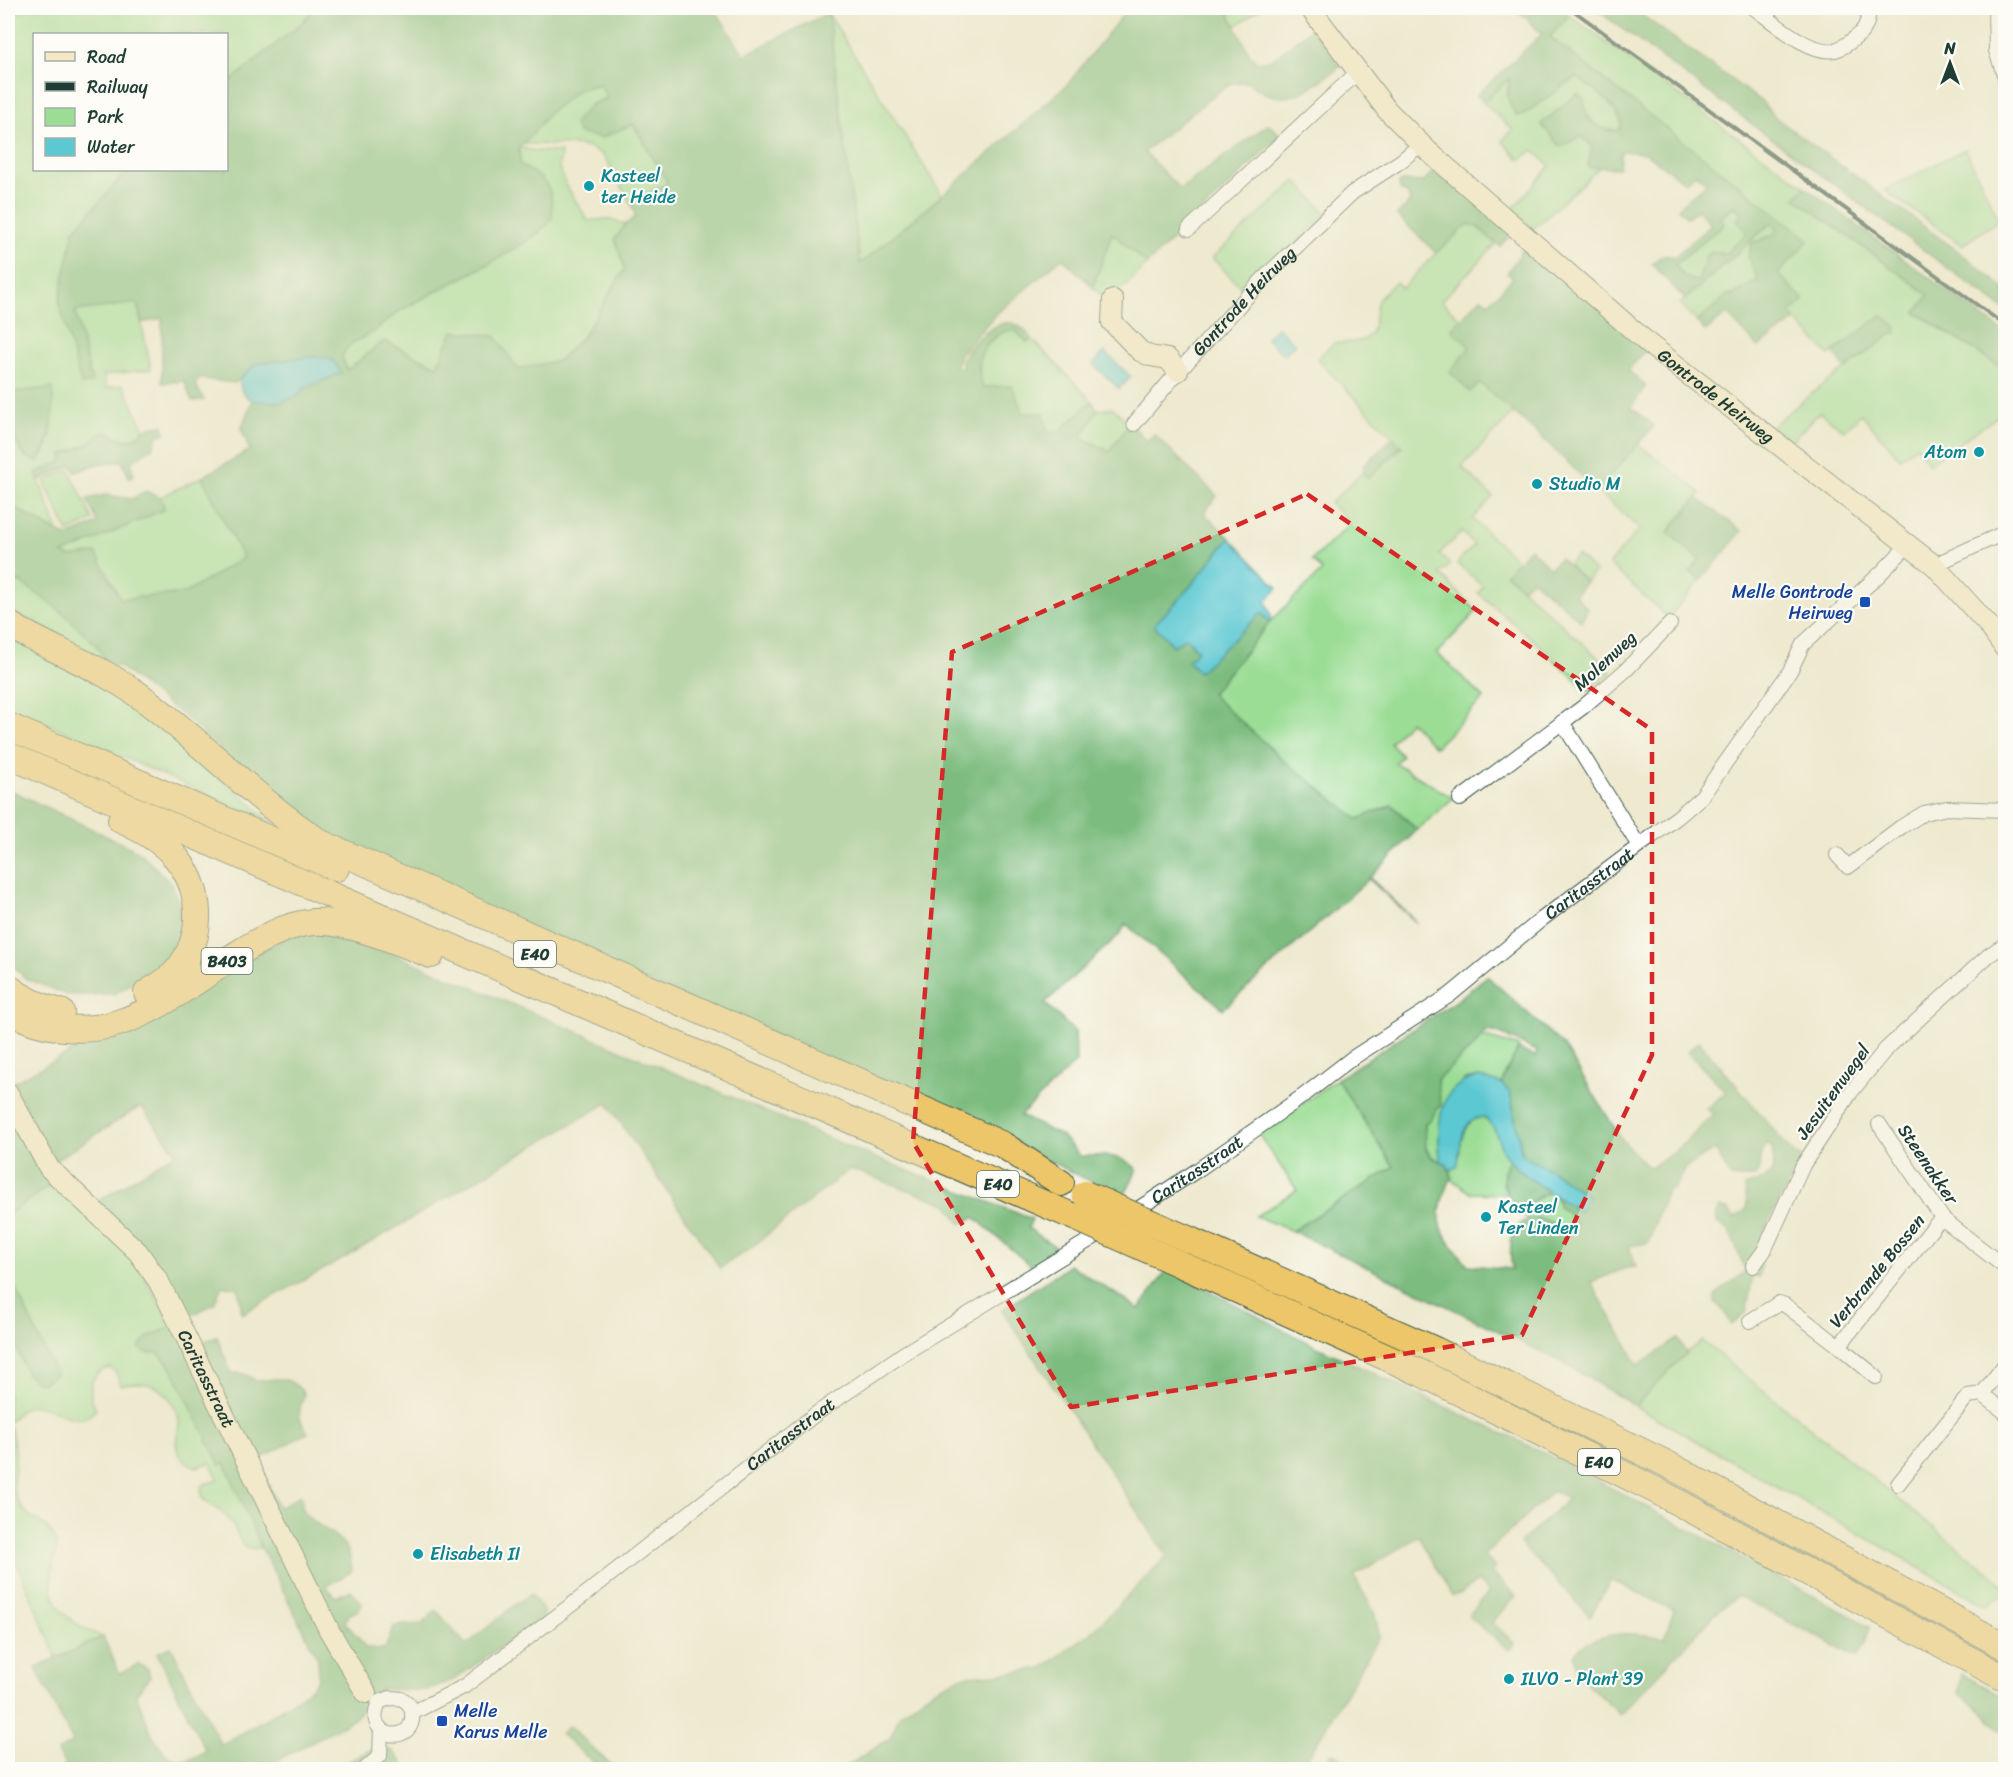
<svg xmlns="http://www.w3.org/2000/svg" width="2013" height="1777" font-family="Sriracha,sans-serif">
<rect width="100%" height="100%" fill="#fdfcf7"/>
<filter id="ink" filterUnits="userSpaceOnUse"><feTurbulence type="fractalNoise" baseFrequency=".0167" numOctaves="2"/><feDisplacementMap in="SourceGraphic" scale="12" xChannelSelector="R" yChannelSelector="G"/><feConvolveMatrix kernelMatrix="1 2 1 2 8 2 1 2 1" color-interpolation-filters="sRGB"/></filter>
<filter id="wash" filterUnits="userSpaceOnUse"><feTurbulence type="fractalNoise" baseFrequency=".008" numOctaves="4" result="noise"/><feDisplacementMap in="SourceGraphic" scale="24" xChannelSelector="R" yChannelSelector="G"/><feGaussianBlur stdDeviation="1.35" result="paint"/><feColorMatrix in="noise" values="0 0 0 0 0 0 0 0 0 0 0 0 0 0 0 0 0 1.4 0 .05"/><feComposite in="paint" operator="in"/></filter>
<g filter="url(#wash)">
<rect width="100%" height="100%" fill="#eee9cf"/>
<g fill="#9bdd95" stroke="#5d8d64" stroke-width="1.5">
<path d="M31,8H314L303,22L227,84L226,34H34V170H128L74,231L59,301L82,385L92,383L75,311L137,303L151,369L104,375L106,388L123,385L145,431C127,446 122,437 103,433L88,444L62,455L64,461L36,473L59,533L12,506L8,507V414L20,448L25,457L43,454L50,439L53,423L25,391L8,392V17Z"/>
<path d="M1226,8H1261L1236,26Z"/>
<path d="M828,13L942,195L860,264Z"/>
<path d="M1569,15L1805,187L1796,198L1929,295L1916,313L2005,370V411L1929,464L1917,446L1900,458L1861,414L1844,431L1820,412L1791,442L1772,426L1806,398L1890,335L1896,333L1882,315L1829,355L1790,314L1778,274L1809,240L1549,37Z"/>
<path d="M1576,77C1597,92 1611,99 1622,124L1619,130C1591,132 1588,115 1577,94L1541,124L1581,136L1593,147L1588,166L1600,167L1533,229L1513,209L1550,166L1533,150L1520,160L1502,141L1513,130L1483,102L1510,78L1507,92L1517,116L1523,115Z"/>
<path d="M600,84L607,98L590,105L601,138L633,124L668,183L630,202C621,188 614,170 604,157C587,138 547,148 523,143L547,114L579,89Z"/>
<path d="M519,147L534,151L561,152L559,168L566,185L588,221L606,219L626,224L615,239L625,269L584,335L558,361L518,369L495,336L437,366L384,341L347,370L342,357L346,346L373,332L401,310L485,266L540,232L542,179L520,164Z"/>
<path d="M1965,149L1999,220L1962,245L1885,190Z"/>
<path d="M1296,181L1327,214L1245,291L1212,258Z"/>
<path d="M1734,206L1744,214L1748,233L1727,253L1714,252L1698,281L1688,280L1675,265L1724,224L1720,219Z"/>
<path d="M1771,223L1779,229L1773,235L1766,237L1758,280L1732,297L1729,294L1697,322L1680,304Z"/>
<path d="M1468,224L1477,227L1496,244L1441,301L1461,319L1452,329L1471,347L1480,383L1514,412L1462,467L1493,497L1472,519L1518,561L1506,574L1603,662L1611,673L1588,691L1540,646L1478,593L1483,586L1457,563L1474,545L1462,532L1439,554L1450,565L1440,574L1477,611L1437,653L1484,698L1435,747L1410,721L1390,743L1402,756L1395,763L1453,798L1417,830L1392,805L1358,820L1282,759L1210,694L1270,622L1322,571L1312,560L1351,523L1330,503L1363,472L1368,478L1402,447L1317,359L1334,343C1357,343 1373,344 1375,317C1376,311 1375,305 1379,299C1383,293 1390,287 1396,282L1402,288L1436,253Z"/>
<path d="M1112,232L1147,264C1132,278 1121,296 1100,294L1093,287Z"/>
<path d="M1006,330H1015L1027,342L1032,339L1092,401L1060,431H1046L1023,413L982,387C976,355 979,349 1006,330Z"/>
<path d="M1113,408L1130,424L1109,451L1081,437L1098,410Z"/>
<path d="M1638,444L1701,493L1668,532L1700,560L1690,572L1701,580L1668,618L1609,564L1640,529L1597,491Z"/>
<path d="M69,469L93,520L68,532L44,481Z"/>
<path d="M202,477L243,558L186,593L120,599L96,553L71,557L62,554L165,509L160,497Z"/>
<path d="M1577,555L1595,571L1586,582L1568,565Z"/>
<path d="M8,577C45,594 85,624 106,661L8,610Z"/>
<path d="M8,636L139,706L274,824L8,706Z"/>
<path d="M1482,1036L1519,1047L1505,1073L1502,1084L1479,1077L1464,1080L1439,1139L1440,1161C1422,1154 1424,1139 1425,1123L1431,1119L1437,1080Z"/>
<path d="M1337,1079L1394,1167L1292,1231L1256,1216L1297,1190L1259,1135Z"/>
<path d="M1482,1117C1498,1123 1499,1148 1509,1160C1503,1171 1500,1182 1507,1194L1471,1193L1451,1179L1452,1177L1449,1170L1457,1167C1461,1149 1459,1120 1482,1117Z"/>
<path d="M54,1182L129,1252L176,1329L157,1352C184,1375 204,1431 220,1465L225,1462L261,1548L249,1549L244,1547L232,1523L224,1514L202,1498L201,1488L205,1484L219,1480L210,1463L196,1467C188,1463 182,1460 178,1452C173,1442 180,1430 179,1419C178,1414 176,1410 174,1406C161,1383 144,1380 121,1385L116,1372L110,1368C88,1373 87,1392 96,1409C79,1433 52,1403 30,1406C21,1407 15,1417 8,1423V1325L27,1374H56L8,1273V1215Z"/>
<path d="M1549,1192L1557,1199L1559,1207L1569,1213L1577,1225L1573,1232L1538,1218L1531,1220L1517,1211L1515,1207L1522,1209Z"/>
<path d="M1702,1341L2005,1585V1593L1987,1606L1635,1406L1686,1353Z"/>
<path d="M9,1427L11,1429C12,1437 14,1444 15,1452C18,1477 4,1487 26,1512C33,1521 48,1524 53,1535C59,1546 55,1555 53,1566C45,1606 70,1624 103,1637L57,1658L8,1543V1428Z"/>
</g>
<g fill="#7cbc7e" stroke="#4e7c59" stroke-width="1.5" fill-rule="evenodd">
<path d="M314,8H462L464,10L530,8H714L744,55L828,13L860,264L922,213L1067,85L1128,8H1226L1250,55L1256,62L1272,60L1312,28L1340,67C1306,90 1286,113 1247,82L1232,83L1214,95L1144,152L1180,189L1269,124L1281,135L1147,264L1112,233L1093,287L1062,258L995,315L960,354L956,367L962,368C962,365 962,361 963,358C968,345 995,321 1010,323C1020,324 1026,332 1032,339L1027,342L1015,330C996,330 978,349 979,368C979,374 981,381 983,387L1012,386L1023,413H1044L1047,431H1060L1092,401L1098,410L1081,438L1109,451L1130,424L1147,441L1154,434L1217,496L1204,513L1230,538L1184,594L1154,625L1174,646L1185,637L1198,651L1261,613L1270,622L1211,694L1282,759L1358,819L1392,805L1417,830L1370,878L1417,923L1369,879L1223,1009L1126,924L1120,934L1045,1003L1075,1032L1076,1062L1020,1116L1062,1136L1080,1156C1100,1156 1123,1153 1137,1170L1123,1197L1002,1138L312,834L191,722L121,668L106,661L97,646L61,611L20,582L8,577V507L12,506L54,531L67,536L98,523L87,499L105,495L132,499L146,491L160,497L165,509L63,554L71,557L96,553L121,599L186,593L243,558L202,477L250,450L241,429L252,401L282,402L297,396L307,387L341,373L310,357L256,364L235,383L201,379L195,383L204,400L192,401L184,381L162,383V318L142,323L137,303L75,311L92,383L81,385L59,301L74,230L128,170H226L227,84L303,22ZM600,84L607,98L590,105L574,123L578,133L601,138L633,124L668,183L630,202L636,216L626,224L615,239L625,269L584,335L558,361L518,369L495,336L453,331L437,366L384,341L352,367L347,370L342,357C348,341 358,341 372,332C382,326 391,316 401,310C428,292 543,243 552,217C553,214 552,211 552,208C553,182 539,177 520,164L519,147L532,135L548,114L579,89Z"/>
<path d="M1515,8H1558L1569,15L1550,37L1809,240L1778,274L1804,300L1790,313L1796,320L1758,347L1727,314L1705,331L1697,322L1729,294L1732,296L1758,280L1748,255L1752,243L1773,235L1778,229L1771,223L1685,299L1652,264C1660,256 1663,254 1674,257L1711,225L1698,210L1687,218L1678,208L1707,183L1696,174L1685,182L1645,153L1621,151L1619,168L1588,167L1592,146L1581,136L1561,147L1541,124L1577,94L1583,98L1588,119L1607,131L1619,130L1622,123C1611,100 1597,91 1576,77L1523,115L1517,116C1506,101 1507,96 1510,78L1483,102L1477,95L1542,34ZM1734,206L1743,214L1737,220L1747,233L1727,253L1714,252L1707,254L1698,281C1686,280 1681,274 1675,264L1724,224L1720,218Z"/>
<path d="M1594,8H1632L1762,102L1776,118L1966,257L2005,289V310Z"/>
<path d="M1436,167L1513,232L1500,246L1478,227L1468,224L1436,253L1397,215L1406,207L1410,200L1407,194L1400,190L1399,183L1403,181L1424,182Z"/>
<path d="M1805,187L2005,333V370L1916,312L1929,295L1795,198Z"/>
<path d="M1526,245L1647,349L1628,370L1646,386L1631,407L1654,426L1597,491L1535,431L1480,383L1470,392L1450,372L1470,347L1451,329L1481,298L1489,303L1513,278L1507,273Z"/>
<path d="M1882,315L1897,327L1896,333L1890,335L1846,369L1833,352Z"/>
<path d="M53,388C53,417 54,436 38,462C34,460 28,459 25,456C12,443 7,409 8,392Z"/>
<path d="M162,425L166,433L157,436L153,447L131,462L134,475L129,478L122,461L97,464L76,472L71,465L39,480L36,473L63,461L62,455L88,444L103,433L107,432L124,440H131L150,427Z"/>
<path d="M1393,438L1402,446L1368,478L1363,472L1365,468L1363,465Z"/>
<path d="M1697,498L1742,531L1701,580L1690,572L1700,559L1668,533Z"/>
<path d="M1530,548L1550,568L1560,558L1586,582L1575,595L1588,609L1581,621L1532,579L1523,588L1506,574Z"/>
<path d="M8,789L138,851L173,885L184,925L166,963L114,994L67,995L25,978L8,960Z"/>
<path d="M296,933H344L868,1155L1032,1219L1028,1228L1060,1250L1032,1267L974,1217L961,1224L947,1204L850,1169L748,1250L720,1268L607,1103L341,1260L254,1307L242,1314L238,1287L222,1286L214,1304L186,1318L95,1203L176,1153L141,1106L54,1161L12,1083Z"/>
<path d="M1487,976L1564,1046L1620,1137L1641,1161L1650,1167C1675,1155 1694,1134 1713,1114L1706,1109L1726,1092L1687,1052L1699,1041L1794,1154L1802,1158L1765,1228L1759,1277L1753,1276L1746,1313L1731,1324L1726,1313L1715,1302V1295L1745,1272C1745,1268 1732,1236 1729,1232C1726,1228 1721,1226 1717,1223L1716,1213L1719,1208L1728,1209L1734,1218C1752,1211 1746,1201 1745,1186C1771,1176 1779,1176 1771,1146L1767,1144C1750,1160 1775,1183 1731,1177L1715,1149L1686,1167L1674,1188L1667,1190L1648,1243L1629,1246L1636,1267L1626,1268L1591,1282L1638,1365L1678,1339L1686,1353L1635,1406L1560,1361L1292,1231L1394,1167L1337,1079L1455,1002ZM1487,1031L1498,1033L1537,1051L1535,1057L1518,1049L1502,1081V1084L1510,1093L1522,1155L1534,1164L1554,1172L1568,1184L1589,1196L1563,1201L1524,1174L1509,1160C1501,1175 1502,1185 1511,1199C1514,1204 1515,1207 1522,1209L1533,1200L1549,1192L1557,1199L1559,1207L1568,1213L1577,1225L1573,1232C1564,1228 1545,1218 1537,1218C1508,1219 1509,1248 1512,1269L1468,1265C1439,1231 1430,1220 1452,1177L1447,1164L1432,1158L1426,1150L1425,1123L1431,1119L1441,1104L1437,1080L1473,1047Z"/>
<path d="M8,1114L25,1143L54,1182L8,1215Z"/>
<path d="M1070,1265L1139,1309L1168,1269L1317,1347L1553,1457L1870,1626L1865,1643L1857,1657L1738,1596L1719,1610L1620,1715L1578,1675L1574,1654C1597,1629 1633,1632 1664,1638L1674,1610L1611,1580L1590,1616L1520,1543L1568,1499L1554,1490L1484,1555L1495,1568L1491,1572L1516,1596L1492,1622L1515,1644L1509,1650L1468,1616L1489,1592L1478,1581L1462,1593L1452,1596L1419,1536L1354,1576L1374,1612L1380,1636L1301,1769L841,1770L890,1738L900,1714L933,1690L963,1676L1010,1673L1042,1668L1093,1631L1167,1556L1002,1310Z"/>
<path d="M8,1273L56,1374L43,1383L36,1382L27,1374L8,1325Z"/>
<path d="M168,1329H176L197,1344L217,1337L231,1373C243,1373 247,1374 256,1381C278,1379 287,1374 304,1393C304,1399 300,1402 300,1408C298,1418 303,1425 308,1433L257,1460L279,1508L301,1495C302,1499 301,1505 303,1509C304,1515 311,1519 316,1523C337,1537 351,1543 352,1571L326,1586L336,1597L351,1590L361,1603L359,1610L348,1615L345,1623L360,1639L365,1648L385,1649L394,1626L422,1624L436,1610L466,1645L516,1604L531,1594L543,1611V1618L453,1680L426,1690L383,1689L372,1695L354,1719L261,1769H67L58,1751L73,1742L36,1668L103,1637L120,1674L138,1664L148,1669L150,1677L136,1694C143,1711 158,1765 183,1761C190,1760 200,1755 206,1752L157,1653L171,1647L221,1745C239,1734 308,1696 316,1682C320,1677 318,1666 318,1659L260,1545L225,1463L220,1465L169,1363L157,1352C150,1355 145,1353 139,1348C146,1336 155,1333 168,1329Z"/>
<path d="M1962,1674L2005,1698V1734L1983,1712L1959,1693Z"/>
<path d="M569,1726L615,1769H601L561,1734Z"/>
<path d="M370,1750H392L402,1762L403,1769L333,1770Z"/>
<path d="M1332,1753L1339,1756L1353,1769H1323Z"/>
</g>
<g fill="#5bc8d2" stroke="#3d8283" stroke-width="1.5">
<path d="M1278,327L1295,344L1284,355L1266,338Z"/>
<path d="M1105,352L1131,377L1119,389L1093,364Z"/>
<path d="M310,357C328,357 333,356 341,373L307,387L297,396L282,402L252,401L242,392L239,380L256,364Z"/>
<path d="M1230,538L1278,588L1266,601L1271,616L1270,622L1261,613L1199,672L1188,661L1198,650L1185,637L1174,646L1154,625L1184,594Z"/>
<path d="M1479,1077L1502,1084L1510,1093L1522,1155C1532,1162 1542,1165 1552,1171C1565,1179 1573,1189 1589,1195L1579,1212C1560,1199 1517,1173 1505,1155C1497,1143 1497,1123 1482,1117C1459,1120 1461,1149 1457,1167L1449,1170L1447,1164L1440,1161C1438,1126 1435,1085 1479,1077Z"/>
</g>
</g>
<g filter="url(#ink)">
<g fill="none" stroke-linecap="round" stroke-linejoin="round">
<defs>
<g id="street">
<path d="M8,8H9"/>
<path d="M1754,8C1774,22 1809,55 1835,50C1842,48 1849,43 1855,38C1865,31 1869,22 1868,10"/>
<path d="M1995,8L1996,51L2006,80"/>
<path d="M1189,229L1358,72"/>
<path id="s1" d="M1134,424L1171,380L1264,278L1352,193L1401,161L1421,144"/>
<path d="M1934,565L2006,532"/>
<path d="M1562,722L1639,846"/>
<path d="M1460,799L1583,707L1626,670L1670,624"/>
<path d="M1837,855L1848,867L1901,827L1924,813L1947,808L2006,810"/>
<path d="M1879,1124L1943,1219L2006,1268"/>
<path id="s2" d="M1127,1216L1199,1169L1303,1096L1351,1059L1450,995L1542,919L1679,816L1702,796L1790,671L1803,644L1880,574L1908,545"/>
<path d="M1753,1266L1764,1251L1803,1165L1851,1092L1886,1049L1989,955L2006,944"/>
<path d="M1750,1321L1779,1303L1785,1305L1839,1346L1935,1225L1943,1219"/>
<path d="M1839,1346L1876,1377"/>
<path d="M1982,1394L2006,1363"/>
<path d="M1898,1484L1968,1396L1982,1394L2006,1413"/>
<path d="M390,1698C395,1698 401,1698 404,1700C414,1706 415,1722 407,1730C396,1739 380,1734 376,1721C374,1714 377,1708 379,1702Z"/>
<path id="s3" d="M412,1713L465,1686L583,1596L817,1413L903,1354L1106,1230"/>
<path d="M364,1770L380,1756L381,1729"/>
</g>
<g id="secondary">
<path id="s4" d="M1310,8L1387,110L1428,151L1650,345L1934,565L1990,627L2006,650"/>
<path d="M1113,300L1112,322L1140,351L1150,356L1168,359L1178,371"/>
<path id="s5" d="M8,1093L49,1168L138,1252L159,1282L330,1632L366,1693"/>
</g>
<g id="highway">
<path d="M8,624C51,650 99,666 140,696C203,742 255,800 321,843L1003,1145L1061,1183"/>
<path d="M8,726L336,868"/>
<path d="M8,755L1072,1216"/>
<path d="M121,820C139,828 158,838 172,853C203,886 206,936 177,971C169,980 157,987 147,993"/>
<path d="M8,987C24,1000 41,1007 61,1012"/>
<path d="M8,1010C39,1029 83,1034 118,1023C159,1010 198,979 234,956C258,941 283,925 313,922C345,919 401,943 431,955"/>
<path d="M1190,1240L1435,1350L1667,1464L2006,1647"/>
<path d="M1182,1265L1421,1373L1655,1490L2006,1679"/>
</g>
</defs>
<use href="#street" stroke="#3e574b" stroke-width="16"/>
<use href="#secondary" stroke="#3e574b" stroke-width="22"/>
<use href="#highway" stroke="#3e574b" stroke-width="28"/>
<use href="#street" stroke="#fff" stroke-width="14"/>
<use href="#secondary" stroke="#f7e8c3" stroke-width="20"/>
<use href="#highway" stroke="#ecc669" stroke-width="26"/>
<path stroke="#1f3d34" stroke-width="4" d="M1570,8L2006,326"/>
<defs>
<g id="highway-bridge">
<path d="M1085,1194L1190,1240"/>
<path d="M1072,1216L1182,1265"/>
</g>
</defs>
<use href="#highway-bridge" stroke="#3e574b" stroke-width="28" stroke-linecap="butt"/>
<use href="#highway-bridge" stroke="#ecc669" stroke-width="26"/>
</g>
</g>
<path d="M0 0H2013V1777H0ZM1307,494L1652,730V1055L1522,1335L1071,1407L913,1142L952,652Z" fill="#eee9cf" fill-opacity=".55" fill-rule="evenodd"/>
<path fill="none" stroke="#d62828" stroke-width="4.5" stroke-dasharray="12 8" stroke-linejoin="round" d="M1307,494L1652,730V1055L1522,1335L1071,1407L913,1142L952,652Z"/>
<g fill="#0f9aa8" stroke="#fdfcf7" stroke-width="2">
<circle cx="589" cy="186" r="6"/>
<circle cx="1979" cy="452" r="6"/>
<circle cx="1537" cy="484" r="6"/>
<circle cx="1486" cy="1217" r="6"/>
<circle cx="418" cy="1554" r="6"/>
<circle cx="1509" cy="1679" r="6"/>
</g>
<g fill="#1a4fb4" stroke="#fdfcf7" stroke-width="2">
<rect x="1859" y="596" width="12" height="12" rx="3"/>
<rect x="436" y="1715" width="12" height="12" rx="3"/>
</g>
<g text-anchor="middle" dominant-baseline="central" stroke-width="4.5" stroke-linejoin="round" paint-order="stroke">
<g fill="#fdfcf7" stroke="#62766e" stroke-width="1.5">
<rect x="514" y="941" width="42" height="26" rx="4.5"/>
<rect x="201.5" y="948" width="51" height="26" rx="4.5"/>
<rect x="977" y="1171" width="42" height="26" rx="4.5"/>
<rect x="1578" y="1449" width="42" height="26" rx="4.5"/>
</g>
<g font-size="16" font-weight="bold" fill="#1f3d34">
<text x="535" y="954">E40</text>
<text x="227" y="961">B403</text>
<text x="998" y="1184">E40</text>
<text x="1599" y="1462">E40</text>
</g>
<g font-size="18" fill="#0d838f" stroke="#fdfcf7" text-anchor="start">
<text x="601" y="176">Kasteel<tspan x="601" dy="21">ter Heide</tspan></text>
<text x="1967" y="452" text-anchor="end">Atom</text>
<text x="1549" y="484">Studio M</text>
<text x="1498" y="1207">Kasteel<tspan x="1498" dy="21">Ter Linden</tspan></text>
<text x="430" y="1554">Elisabeth II</text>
<text x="1521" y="1679">ILVO - Plant 39</text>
</g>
<g font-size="18" fill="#1f3d34" stroke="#fdfcf7">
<text stroke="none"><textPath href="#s1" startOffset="165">Gontrode Heirweg</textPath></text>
<text stroke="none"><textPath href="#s4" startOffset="564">Gontrode Heirweg</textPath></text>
<text transform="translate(1605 661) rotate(-43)">Molenweg</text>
<text stroke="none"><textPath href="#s2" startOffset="570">Caritasstraat</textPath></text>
<text transform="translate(1833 1092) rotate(-54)">Jesuitenwegel</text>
<text transform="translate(1928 1164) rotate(56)">Steenakker</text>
<text stroke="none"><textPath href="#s2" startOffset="84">Caritasstraat</textPath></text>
<text transform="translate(1877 1271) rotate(-51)">Verbrande Bossen</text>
<text stroke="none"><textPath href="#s5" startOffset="352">Caritasstraat</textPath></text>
<text stroke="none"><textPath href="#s3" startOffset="471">Caritasstraat</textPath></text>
</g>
<g font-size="18" fill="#164399" stroke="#fdfcf7" text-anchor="end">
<text x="1853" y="592">Melle Gontrode<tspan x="1853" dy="21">Heirweg</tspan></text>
<text x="454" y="1711" text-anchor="start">Melle<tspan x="454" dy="21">Karus Melle</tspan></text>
</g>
</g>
<rect width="2013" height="1777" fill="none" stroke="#fdfcf7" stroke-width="30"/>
<rect x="33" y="33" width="195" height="138" fill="#fdfcf7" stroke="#a4b0a9" stroke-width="1.5"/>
<rect x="45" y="52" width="30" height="9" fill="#f7e8c3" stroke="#a4b0a9" stroke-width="1.5"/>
<text x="87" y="63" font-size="18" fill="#1f3d34">Road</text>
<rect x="45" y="82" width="30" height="9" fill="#1f3d34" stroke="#a4b0a9" stroke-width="1.5"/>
<text x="87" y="93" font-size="18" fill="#1f3d34">Railway</text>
<rect x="45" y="108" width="30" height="18" fill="#9bdd95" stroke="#a4b0a9" stroke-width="1.5"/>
<text x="87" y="123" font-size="18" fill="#1f3d34">Park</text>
<rect x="45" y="138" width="30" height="18" fill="#5bc8d2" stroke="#a4b0a9" stroke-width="1.5"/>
<text x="87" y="153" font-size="18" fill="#1f3d34">Water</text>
<g transform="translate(1950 63)" stroke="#fdfcf7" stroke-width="4.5" paint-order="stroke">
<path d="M0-4.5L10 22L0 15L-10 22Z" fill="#1f3d34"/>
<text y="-9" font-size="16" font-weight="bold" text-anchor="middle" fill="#1f3d34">N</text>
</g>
</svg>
